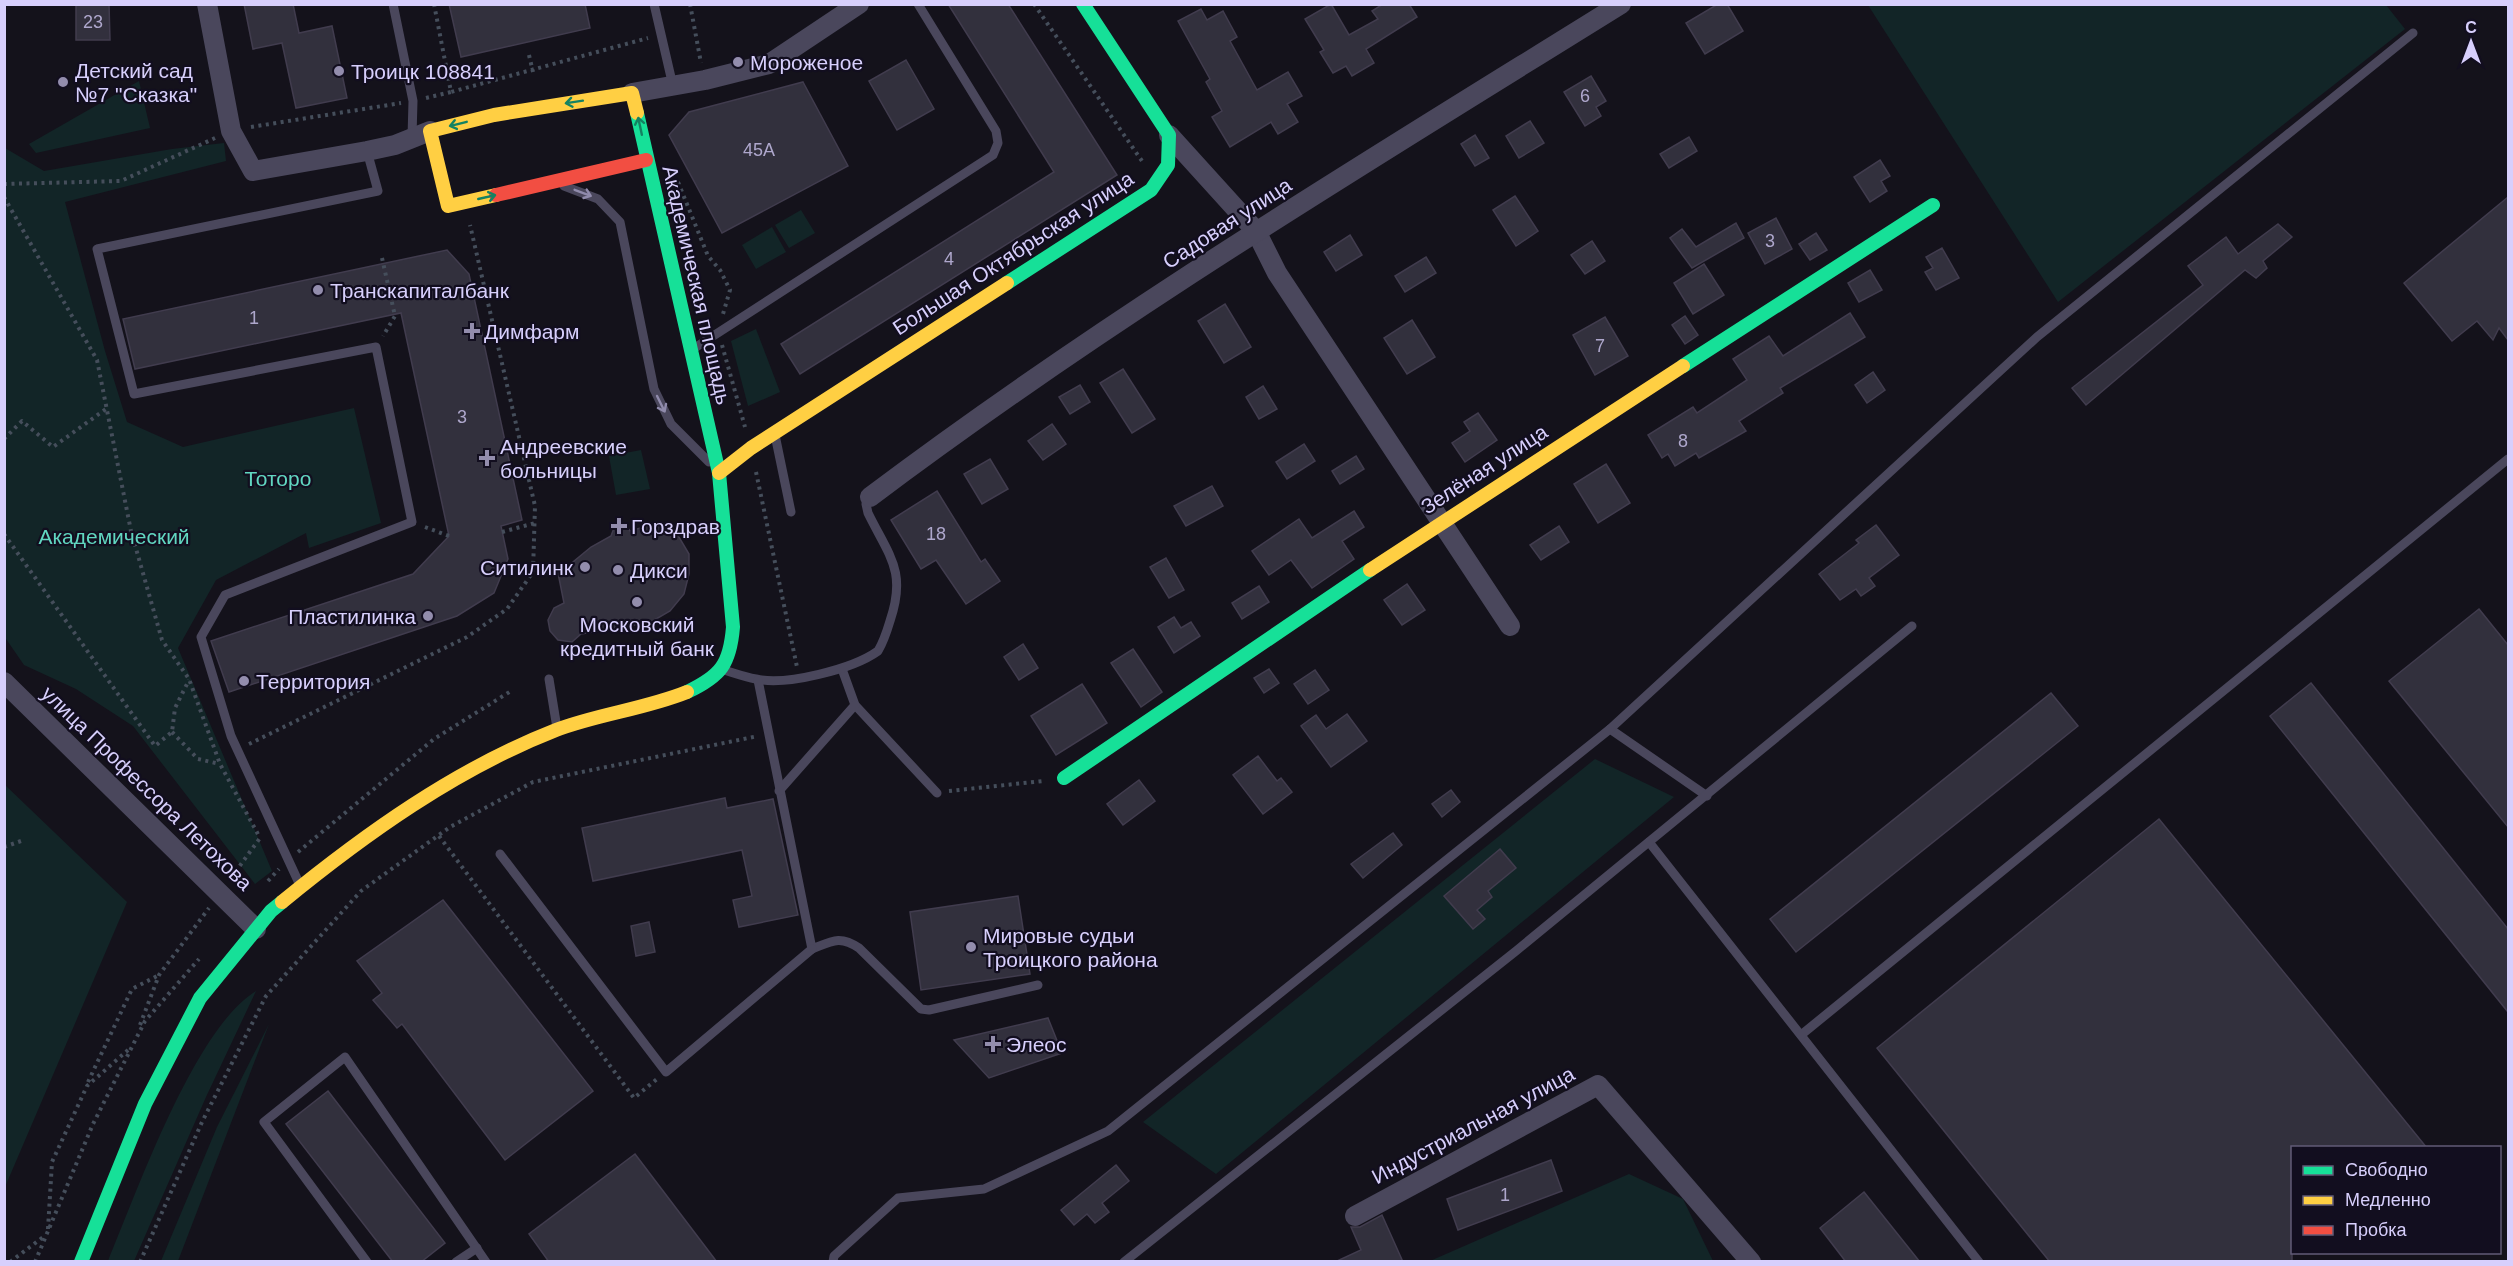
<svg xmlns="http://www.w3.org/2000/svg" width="2513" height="1266" font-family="Helvetica,sans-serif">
<rect width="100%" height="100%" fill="#14121b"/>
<g fill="#122527">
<path d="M2386,5L2405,29L2058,302L1868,5Z"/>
<path d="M139,81L150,128L36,153L29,144Z"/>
<path d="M224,143L226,161L65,202L105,351L127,422L183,447L354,408L381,523L309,548L306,533L216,580L178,648L272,871L255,884L133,726L76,689L24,665L4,636L5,148L44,171L172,149Z"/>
<path d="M801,210L815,233L789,248L775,225Z"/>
<path d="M772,227L786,252L756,269L742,245Z"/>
<path d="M756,329L780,392L748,406L731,341Z"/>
<path d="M641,450L650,489L616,495L609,456Z"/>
<path d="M1595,759L1674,797L1216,1174L1143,1122Z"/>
<path d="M5,785L127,902L5,1187Z"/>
<path d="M256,991L206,1097L134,1261H108C137,1192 194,1029 256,991Z"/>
<path d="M269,1024L178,1261H161L217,1127Z"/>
<path d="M1629,1174L1683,1199L1713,1261H1430Z"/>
</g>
<g fill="#32303d" stroke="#413c4e" stroke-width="1.5">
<path d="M76,4H109L110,40H76Z"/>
<path d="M244,4H293L299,33L332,26L347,98L296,108L282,43L253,49Z"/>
<path d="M449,4H585L590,28L461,57Z"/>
<path d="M948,4H1008L1117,175L800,374L781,344L1054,172Z"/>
<path d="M1331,4L1349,35L1378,19L1372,11L1383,4H1409L1417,17L1366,49L1374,63L1352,76L1346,66L1333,73L1320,52L1324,50L1305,19Z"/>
<path d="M1718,4H1727L1743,31L1705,54L1686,23Z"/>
<path d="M1201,9L1207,20L1223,11L1237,37L1230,41L1257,90L1288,72L1302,96L1287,104L1298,122L1278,134L1271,122L1230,147L1212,117L1222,111L1206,82L1210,79L1178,21Z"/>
<path d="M906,60L934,109L897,130L869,81Z"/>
<path d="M1591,76L1606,101L1596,107L1601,116L1585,126L1564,92Z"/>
<path d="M803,82L848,166L722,233L669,135L689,112Z"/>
<path d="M1530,121L1544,143L1519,158L1506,136Z"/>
<path d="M1475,135L1489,158L1475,166L1461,144Z"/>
<path d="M1689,137L1697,151L1669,168L1660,154Z"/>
<path d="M1880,160L1890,176L1881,181L1887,191L1870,202L1854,177Z"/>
<path d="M1515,196L1538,231L1516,246L1493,210Z"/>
<path d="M2508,197V340L2499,328L2493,340L2477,321L2452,341L2404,283Z"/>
<path d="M1776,218L1792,249L1765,264L1748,233Z"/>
<path d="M1736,223L1744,238L1692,268L1670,238L1682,229L1696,247Z"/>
<path d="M2278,224L2292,237L2263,261L2267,268L2256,278L2245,270L2086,405L2072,388L2203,285L2188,266L2226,237L2238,254Z"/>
<path d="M1816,233L1827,250L1810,260L1799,244Z"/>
<path d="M1350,235L1362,255L1336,271L1324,252Z"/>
<path d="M1592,241L1605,261L1585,274L1571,255Z"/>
<path d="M1942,248L1959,278L1936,290L1925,272L1933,268L1926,257Z"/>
<path d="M447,250L469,274L522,520L501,526L508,559L494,593L457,616L229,692L211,641L413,574L449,536L401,313L135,369L123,319Z"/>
<path d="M1426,257L1436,273L1405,292L1395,276Z"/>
<path d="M1704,264L1724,295L1693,314L1674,283Z"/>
<path d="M1870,270L1882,290L1859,302L1848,283Z"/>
<path d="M1225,304L1251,347L1224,363L1198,321Z"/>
<path d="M1850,313L1865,337L1780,388L1783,393L1739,421L1746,431L1699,458L1696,453L1675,466L1668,454L1662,458L1648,435L1693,407L1697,413L1747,380L1733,359L1769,336L1783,356Z"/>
<path d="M1685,316L1698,335L1685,344L1672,325Z"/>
<path d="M1605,317L1628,356L1595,375L1573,335Z"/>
<path d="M1412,320L1435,357L1407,374L1384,338Z"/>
<path d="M1123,369L1155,419L1132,433L1100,383Z"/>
<path d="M1873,372L1885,390L1867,403L1855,385Z"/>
<path d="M1080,385L1090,402L1070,414L1059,397Z"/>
<path d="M1263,386L1277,409L1259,419L1246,397Z"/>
<path d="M1478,413L1497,440L1465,462L1452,443L1470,431L1464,422Z"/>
<path d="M1052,424L1066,444L1043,460L1028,441Z"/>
<path d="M1304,444L1315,461L1287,479L1276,462Z"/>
<path d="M1356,456L1364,469L1340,484L1332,471Z"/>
<path d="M990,459L1008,489L982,504L964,474Z"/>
<path d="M1606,464L1630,503L1598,523L1574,484Z"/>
<path d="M1212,486L1223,506L1186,526L1174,506Z"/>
<path d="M937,491L981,562L985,559L1000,581L966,604L936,560L921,569L891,520Z"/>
<path d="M1354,511L1364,527L1342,541L1354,559L1312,588L1291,560L1269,575L1252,551L1299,519L1312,538Z"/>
<path d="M651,525L664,528L679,537L689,554V574L684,594L670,611L651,622L581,634L572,642L558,640L550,631L548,620L554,608L564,603L557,568L568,566L591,547L611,536L614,528L619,526L627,527L630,531Z"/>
<path d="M1876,525L1899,555L1869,578L1875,586L1861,596L1856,589L1840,600L1819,574L1859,543L1856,540Z"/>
<path d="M1559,526L1569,542L1541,560L1530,545Z"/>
<path d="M1166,558L1184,590L1169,598L1150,567Z"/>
<path d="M1407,584L1425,610L1402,625L1384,600Z"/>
<path d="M1259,586L1269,602L1242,619L1232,603Z"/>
<path d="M2479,609L2508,645V827L2389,681Z"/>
<path d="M1174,617L1181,628L1191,622L1200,636L1174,653L1158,627Z"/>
<path d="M1023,644L1038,668L1019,680L1004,657Z"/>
<path d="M1133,649L1162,692L1141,707L1111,663Z"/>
<path d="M1269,669L1279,683L1264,693L1254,678Z"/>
<path d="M1315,670L1329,690L1308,704L1294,684Z"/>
<path d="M2311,683L2508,929V1012L2270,716Z"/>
<path d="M1082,684L1107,723L1056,755L1031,716Z"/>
<path d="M2051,693L2078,726L1796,952L1770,919Z"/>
<path d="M1347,714L1367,741L1331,767L1301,726L1316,715L1326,729Z"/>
<path d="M1258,756L1277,781L1281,778L1292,792L1263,814L1233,775Z"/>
<path d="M1139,780L1155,801L1123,825L1107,804Z"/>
<path d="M1451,790L1460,802L1442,817L1432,804Z"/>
<path d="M725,798L727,808L773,799L798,915L739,927L733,900L752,896L742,850L593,881L582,828Z"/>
<path d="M2159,819L2427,1148H2292V1262H2050L1877,1048Z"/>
<path d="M1393,833L1402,845L1363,878L1351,864Z"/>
<path d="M1500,849L1516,868L1488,891L1492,897L1477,910L1485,919L1473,929L1444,896Z"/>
<path d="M1018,896L1030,974L921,990L910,912Z"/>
<path d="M443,900L593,1091L505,1160L402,1024L397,1028L373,1000L382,993L357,961Z"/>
<path d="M649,922L655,952L636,956L631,926Z"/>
<path d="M1048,1018L1062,1053L989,1078L954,1040Z"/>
<path d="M328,1091L445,1243L421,1262H393L286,1124Z"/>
<path d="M635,1154L717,1262H549L529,1234Z"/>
<path d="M1551,1160L1562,1191L1458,1230L1447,1199Z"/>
<path d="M1116,1165L1129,1181L1102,1203L1109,1212L1095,1223L1087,1214L1074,1225L1061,1210Z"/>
<path d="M1864,1192L1920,1262H1846L1820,1228Z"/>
<path d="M1382,1215L1403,1262H1335L1361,1250L1351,1227H1360Z"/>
</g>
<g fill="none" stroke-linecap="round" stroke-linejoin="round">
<g stroke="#454e5b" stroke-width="4" stroke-dasharray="3 4.5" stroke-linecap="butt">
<path d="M434,4L451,92L648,38"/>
<path d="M690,4L701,63"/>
<path d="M1034,4L1144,164"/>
<path d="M529,55L533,72"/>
<path d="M426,98L451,92"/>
<path d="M251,127L401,103"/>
<path d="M678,182L708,256L720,270L730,290L723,314"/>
<path d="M4,184L121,181L215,138"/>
<path d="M4,197L97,360L131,531L162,640L189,679L220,764L260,838"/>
<path d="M382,258L395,316L383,336"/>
<path d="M722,345L745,427"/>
<path d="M4,439L22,421L53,447L106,409"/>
<path d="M756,472L797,667"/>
<path d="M425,527L449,536"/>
<path d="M502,532L535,523"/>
<path d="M4,534L155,746L172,732L175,708L189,680"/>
<path d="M172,732L198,759L220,764"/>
<path d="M249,744L467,637L507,609L533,572L535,506L470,225"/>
<path d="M949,791L1043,781"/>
<path d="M439,836L634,1098L657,1079"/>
<path d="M4,847L21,841"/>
<path d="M298,852L434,739L511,691"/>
<path d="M231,878L260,838"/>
<path d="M268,881L279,869"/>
<path d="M140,1025L159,975L209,908"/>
<path d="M88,1082L132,989L159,975"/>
<path d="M48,1229L52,1162L87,1086L128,1050"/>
<path d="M10,1262L46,1235"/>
<path d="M35,1262L93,1124L145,1021L199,959"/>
<path d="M140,1262L202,1122L266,996L361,891L450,827L533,782L758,736"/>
</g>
<g stroke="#4a475c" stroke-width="9">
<path d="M393,4L413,101L412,137"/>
<path d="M654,4L673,86"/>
<path d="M564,186L598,199L620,222L654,389L671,424L709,462"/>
<path d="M693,349L993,155L998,143L996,131L918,4"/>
<path d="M775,435L791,512"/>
<path d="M842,669L855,705L937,793"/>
<path d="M724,670C734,673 745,677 756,679C786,686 853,669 878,651C884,641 887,631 890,621C907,571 889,556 868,513L866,504L870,497"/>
<path d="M549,679L557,728"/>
<path d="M758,680L812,949C832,941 840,935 859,948L921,1009L929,1010L1038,985"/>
<path d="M1610,729L1707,796"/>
<path d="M779,791L855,705"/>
<path d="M1649,842L1979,1262"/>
<path d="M500,854L666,1072L812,949"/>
<path d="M299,883L231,736L201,637L225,595L412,522L376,347L134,394L97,249L378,191L367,151"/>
<path d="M1801,1035L2508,459"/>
<path d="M367,1262L264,1122L345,1057L486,1262"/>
<path d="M456,1262L477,1248"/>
<path d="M833,1262L834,1256L898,1198L984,1189L1108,1131L1610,729L2037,337L2413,33"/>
<path d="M1124,1262L1516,951L1912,626"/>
</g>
<g stroke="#4a475c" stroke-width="20">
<path d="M207,4L231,131L253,171L367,151L395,145L430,131"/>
<path d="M632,93L705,80L769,64L859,4"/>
<path d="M1169,135L1256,231L1277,273L1510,626"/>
<path d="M870,497C1109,317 1367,162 1621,4"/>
<path d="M4,682L256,929"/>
<path d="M1355,1216L1598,1085L1751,1262"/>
</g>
<g stroke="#16e098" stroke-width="14">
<path d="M637,113L719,473L733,627C730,664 721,676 687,692"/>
<path d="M1007,283L1151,190L1168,165L1169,135L1083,4"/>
<path d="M1683,366L1933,205"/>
<path d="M1064,778L1370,570"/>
<path d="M81,1262L145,1104L200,998L271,911L282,902"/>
</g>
<g stroke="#ffcf43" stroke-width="14">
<path d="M496,195L448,206L430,131L494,115L632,93L637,113"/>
<path d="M719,473L751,448L1007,283"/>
<path d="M1370,570L1683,366"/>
<path d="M282,902C365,834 456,769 556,730C598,714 645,709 687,692"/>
</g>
<path stroke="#f24e42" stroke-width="14" d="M496,195L646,160"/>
</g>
<defs><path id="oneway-shaft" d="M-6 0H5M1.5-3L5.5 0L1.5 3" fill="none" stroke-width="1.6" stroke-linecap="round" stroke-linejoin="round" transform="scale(1.5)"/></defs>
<g stroke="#148262">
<use href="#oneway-shaft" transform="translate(574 102) rotate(171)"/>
<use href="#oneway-shaft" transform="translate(458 124) rotate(166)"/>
<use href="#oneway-shaft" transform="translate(640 126) rotate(-102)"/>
<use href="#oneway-shaft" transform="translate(487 197) rotate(-13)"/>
</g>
<g stroke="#908bac">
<use href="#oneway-shaft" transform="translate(583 193) rotate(21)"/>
<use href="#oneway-shaft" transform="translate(661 404) rotate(64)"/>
</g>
<g fill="#938dad" stroke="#120e1f" stroke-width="2">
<circle cx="738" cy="62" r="6"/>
<circle cx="339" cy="71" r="6"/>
<circle cx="63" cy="82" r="6"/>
<circle cx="318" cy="290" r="6"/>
<path d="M469 322h6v6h6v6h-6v6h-6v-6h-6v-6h6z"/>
<path d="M484 449h6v6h6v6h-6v6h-6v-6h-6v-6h6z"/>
<path d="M616 517h6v6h6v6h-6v6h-6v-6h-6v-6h6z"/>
<circle cx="585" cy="567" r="6"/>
<circle cx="618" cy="570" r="6"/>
<circle cx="637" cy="602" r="6"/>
<circle cx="428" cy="616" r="6"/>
<circle cx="244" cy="681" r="6"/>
<circle cx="971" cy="947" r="6"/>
<path d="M990 1035h6v6h6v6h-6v6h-6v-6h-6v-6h6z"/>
</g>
<g text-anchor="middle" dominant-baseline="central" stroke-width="4.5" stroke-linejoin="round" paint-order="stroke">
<g font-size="18" fill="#aea7cc">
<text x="93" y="22">23</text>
<text x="1585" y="96">6</text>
<text x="759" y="150">45А</text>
<text x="1770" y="241">3</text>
<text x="949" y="259">4</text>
<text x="254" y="318">1</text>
<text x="1600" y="346">7</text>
<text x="462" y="417">3</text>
<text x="1683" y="441">8</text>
<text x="936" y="534">18</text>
<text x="1505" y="1195">1</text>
</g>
<g font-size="21" fill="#d7cffc" stroke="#120e1f" text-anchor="start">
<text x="750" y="62">Мороженое</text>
<text x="75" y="70">Детский сад<tspan x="75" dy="24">№7 "Сказка"</tspan></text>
<text x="351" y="71">Троицк 108841</text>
<text x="330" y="290">Транскапиталбанк</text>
<text x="484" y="331">Димфарм</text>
<text x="500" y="446">Андреевские<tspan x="500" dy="24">больницы</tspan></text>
<text x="631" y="526">Горздрав</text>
<text x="573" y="567" text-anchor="end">Ситилинк</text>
<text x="630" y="570">Дикси</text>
<text x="416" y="616" text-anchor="end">Пластилинка</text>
<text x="637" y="624" text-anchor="middle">Московский<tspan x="637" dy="24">кредитный банк</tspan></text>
<text x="256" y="681">Территория</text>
<text x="983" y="935">Мировые судьи<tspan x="983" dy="24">Троицкого района</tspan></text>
<text x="1006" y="1044">Элеос</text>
</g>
<g font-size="21" fill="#d7cffc" stroke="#120e1f">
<text transform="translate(1227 223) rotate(-33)">Садовая улица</text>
<text transform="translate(1013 253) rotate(-33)">Большая Октябрьская улица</text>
<text transform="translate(697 285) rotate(77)">Академическая площадь</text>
<text transform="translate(1484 469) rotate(-33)">Зелёная улица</text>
<text transform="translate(147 788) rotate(44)">улица Профессора Летохова</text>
<text transform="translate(1473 1125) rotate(-28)">Индустриальная улица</text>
</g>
<g font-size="21" fill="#61d6c0" stroke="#120e1f">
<text x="278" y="478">Тоторо</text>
<text x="114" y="536">Академический</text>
</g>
</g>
<rect width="2513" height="1266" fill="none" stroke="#d7cffc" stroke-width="12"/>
<rect x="2291" y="1146" width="210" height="108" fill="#120e1f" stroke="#615b77" stroke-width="1.5"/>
<rect x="2303" y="1166" width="30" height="9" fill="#16e098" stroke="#615b77" stroke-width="1.5"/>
<text x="2345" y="1176" font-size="18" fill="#d7cffc">Свободно</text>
<rect x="2303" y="1196" width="30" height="9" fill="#ffcf43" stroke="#615b77" stroke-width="1.5"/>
<text x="2345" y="1206" font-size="18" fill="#d7cffc">Медленно</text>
<rect x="2303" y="1226" width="30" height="9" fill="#f24e42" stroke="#615b77" stroke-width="1.5"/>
<text x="2345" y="1236" font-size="18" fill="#d7cffc">Пробка</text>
<g transform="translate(2471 42)" stroke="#120e1f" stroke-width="4.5" paint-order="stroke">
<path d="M0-4.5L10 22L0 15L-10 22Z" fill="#d7cffc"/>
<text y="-9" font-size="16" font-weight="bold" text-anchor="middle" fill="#d7cffc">С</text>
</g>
</svg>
